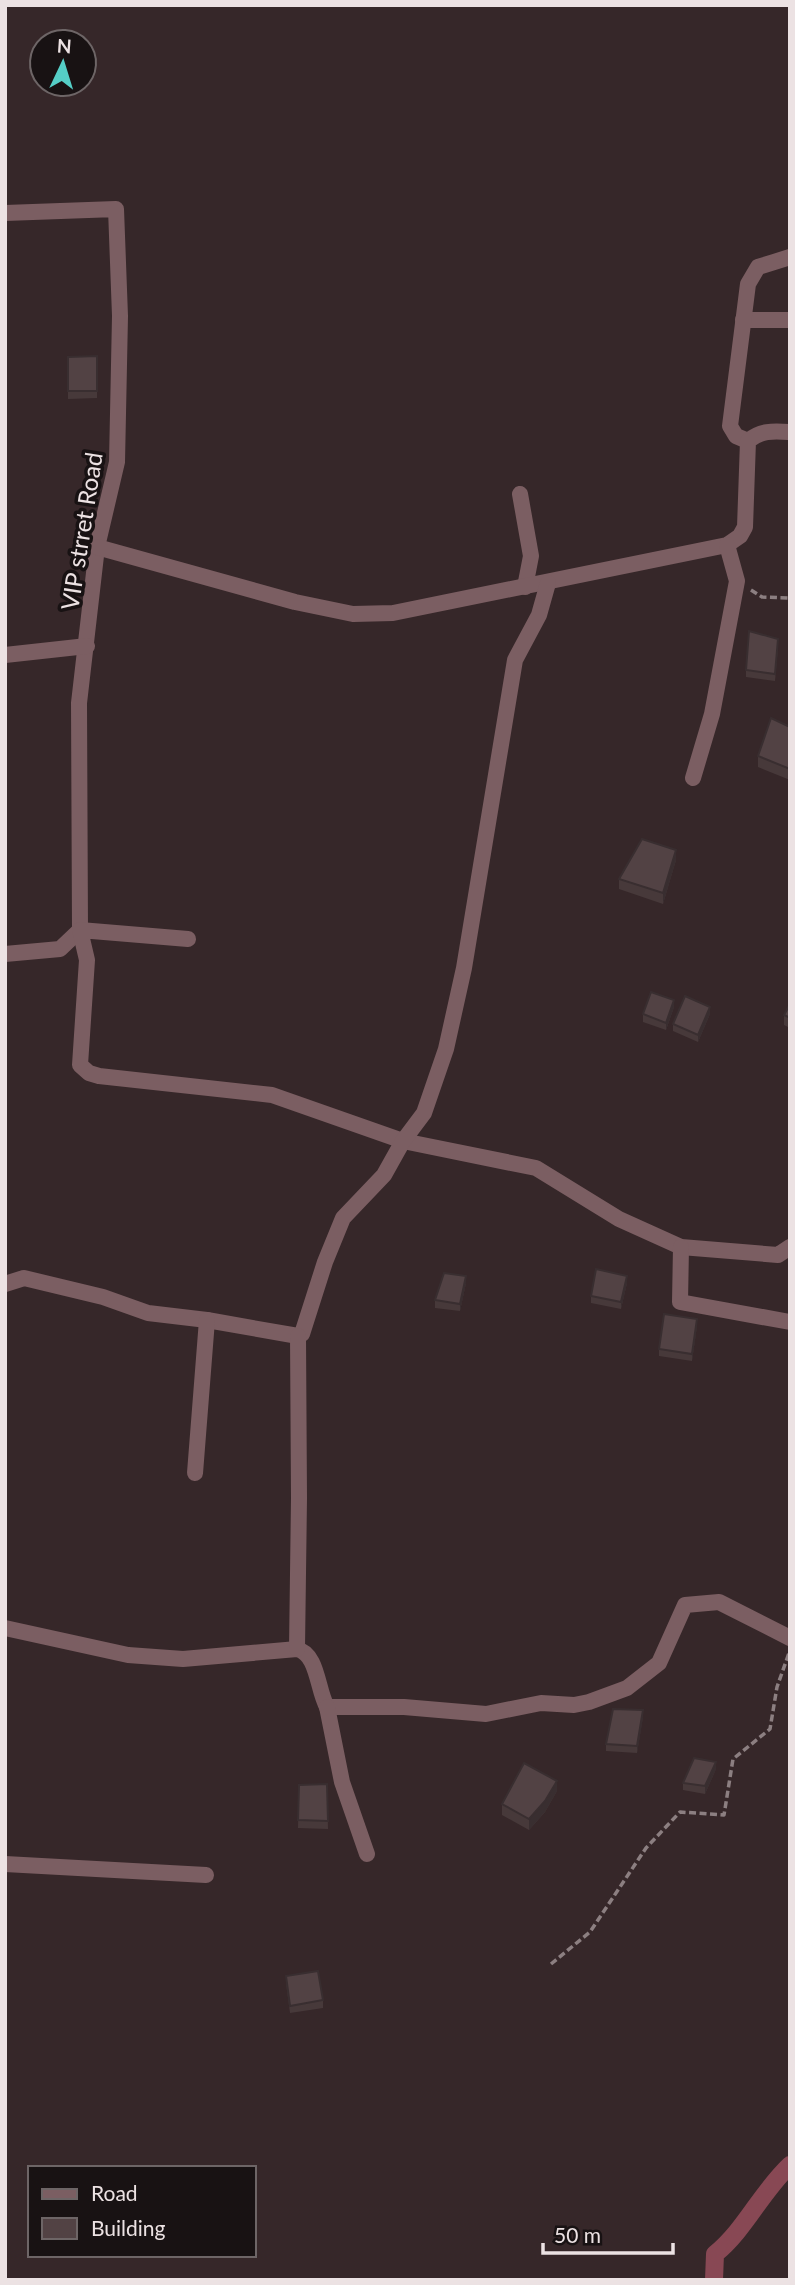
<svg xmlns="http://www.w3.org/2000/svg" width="795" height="2285" font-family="Lato,sans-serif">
<rect width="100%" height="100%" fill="#362729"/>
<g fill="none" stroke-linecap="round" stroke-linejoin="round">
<path stroke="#884854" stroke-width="18" d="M714,2280L715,2254C745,2230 761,2192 790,2165"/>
<g stroke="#8c7f81" stroke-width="3.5" stroke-dasharray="7 3.5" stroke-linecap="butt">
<path d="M751,590L762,597L790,598"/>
<path d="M551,1964L590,1932L646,1848L680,1812L724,1815L733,1759L770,1729L777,1687L789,1653"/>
</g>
<g stroke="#7b5e62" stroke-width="16">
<path d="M5,213L116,209L120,316L117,462L97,547L79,703L80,930L60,949L5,954"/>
<path d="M743,320H790"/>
<path d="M748,441L736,436L730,426L748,284L758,267L790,257"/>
<path d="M520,494L531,556L525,587"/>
<path d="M97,547L295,602L353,614L393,613L727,545L740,536L745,527L748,441C761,430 773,431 790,432"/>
<path d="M5,655L87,646"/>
<path d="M693,778L712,714L737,581L727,545"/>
<path d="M188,939L80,930L87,960L80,1065L89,1073L99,1076L272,1095L403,1141L536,1168L619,1219L681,1247L778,1255L790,1247"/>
<path d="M681,1247L680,1302L790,1322"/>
<path d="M5,1284L24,1278L103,1297L148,1313L207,1320L298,1336L302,1334L325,1262L343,1218L384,1175L403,1141L424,1113L446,1049L464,968L515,660L539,615L548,583"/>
<path d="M195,1473L207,1320"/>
<path d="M5,1628L128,1655L183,1659L297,1649C318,1654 317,1689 327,1707H404L486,1714L541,1703L574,1705L589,1702L627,1688L659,1663L685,1605L719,1602L790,1638"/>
<path d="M297,1649L299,1498L298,1336"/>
<path d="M327,1707L342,1782L367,1854"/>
<path d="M5,1864L206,1875"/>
</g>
</g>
<g fill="#47393a">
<path d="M97,356V398L68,399V357Z"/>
<path d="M778,647L775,681L746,677V670Z"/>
<path d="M790,727V780L758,767V756Z"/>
<path d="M676,860L663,904L619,889V879Z"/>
<path d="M790,1004V1028L784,1025V1015Z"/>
<path d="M674,1007L666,1030L643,1022V1014Z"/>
<path d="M710,1014L698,1042L673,1031V1024Z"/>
<path d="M466,1283L460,1311L435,1308V1300Z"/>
<path d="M627,1283L621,1309L591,1303V1296Z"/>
<path d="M697,1326L692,1361L659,1356V1349Z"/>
<path d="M643,1717L637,1753L606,1751V1744Z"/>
<path d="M716,1769L705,1794L683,1790V1783Z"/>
<path d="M327,1784L328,1829L298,1828L299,1785Z"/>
<path d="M557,1791L545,1812L529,1830L502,1815V1804Z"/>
<path d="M286,1976L323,2000V2008L290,2013L286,1983Z"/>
</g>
<g fill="#392e30">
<path d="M676,850V860L663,904V893Z"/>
<path d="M674,1000V1007L666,1030V1023Z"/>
<path d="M710,1007V1014L698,1042V1035Z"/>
<path d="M466,1276V1283L460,1311V1304Z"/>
<path d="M627,1276V1283L621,1309V1302Z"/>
<path d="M697,1319V1326L692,1361V1354Z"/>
<path d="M643,1710V1717L637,1753V1746Z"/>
<path d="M716,1762V1769L705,1794V1786Z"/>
<path d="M557,1781V1791L545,1812L529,1830V1819Z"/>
</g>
<g fill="#524244" stroke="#392e30" stroke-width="2">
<path d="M97,356V391H68V357Z"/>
<path d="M749,631L778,639L775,674L746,670Z"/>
<path d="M771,718L790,727V769L758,756Z"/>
<path d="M642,839L676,850L663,893L619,879Z"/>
<path d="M651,992L674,1000L666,1023L643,1014Z"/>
<path d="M685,996L710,1007L698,1035L673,1024Z"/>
<path d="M790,1004V1018L784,1015Z"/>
<path d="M596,1269L627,1276L621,1302L591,1296Z"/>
<path d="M444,1273L466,1276L460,1304L435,1300Z"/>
<path d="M664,1314L697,1319L692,1354L659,1349Z"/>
<path d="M613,1709L643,1710L637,1746L606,1744Z"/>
<path d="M694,1758L716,1762L705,1786L683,1783Z"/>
<path d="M524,1763L557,1781L545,1801L529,1819L502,1804Z"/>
<path d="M327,1784L328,1821L298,1820L299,1785Z"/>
<path d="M318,1971L323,2000L290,2006L286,1976Z"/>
</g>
<g text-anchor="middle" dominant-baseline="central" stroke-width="7" stroke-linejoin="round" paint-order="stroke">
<g font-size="24" fill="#ece2e3" stroke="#181213">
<text transform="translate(81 531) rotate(-81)">VIP strret Road</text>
</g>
</g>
<rect width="795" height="2285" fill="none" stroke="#ece2e3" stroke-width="14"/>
<rect x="28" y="2166" width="228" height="91" fill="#181213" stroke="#6d6566" stroke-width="2"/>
<rect x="42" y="2189" width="35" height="10" fill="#7b5e62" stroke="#6d6566" stroke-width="2"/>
<text x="91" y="2201" font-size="21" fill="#ece2e3">Road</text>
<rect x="42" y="2218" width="35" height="21" fill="#524244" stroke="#6d6566" stroke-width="2"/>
<text x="91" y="2236" font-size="21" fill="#ece2e3">Building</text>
<g transform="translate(63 63) rotate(4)"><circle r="33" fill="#181213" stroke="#6d6566" stroke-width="2"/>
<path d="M0-5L12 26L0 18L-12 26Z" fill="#55cec6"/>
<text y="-10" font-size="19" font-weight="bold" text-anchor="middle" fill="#ece2e3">N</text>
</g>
<path d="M543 2243v10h130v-10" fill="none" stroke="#ece2e3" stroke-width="3.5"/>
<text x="554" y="2243" font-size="21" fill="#ece2e3" stroke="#181213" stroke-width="5" paint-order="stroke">50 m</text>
</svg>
